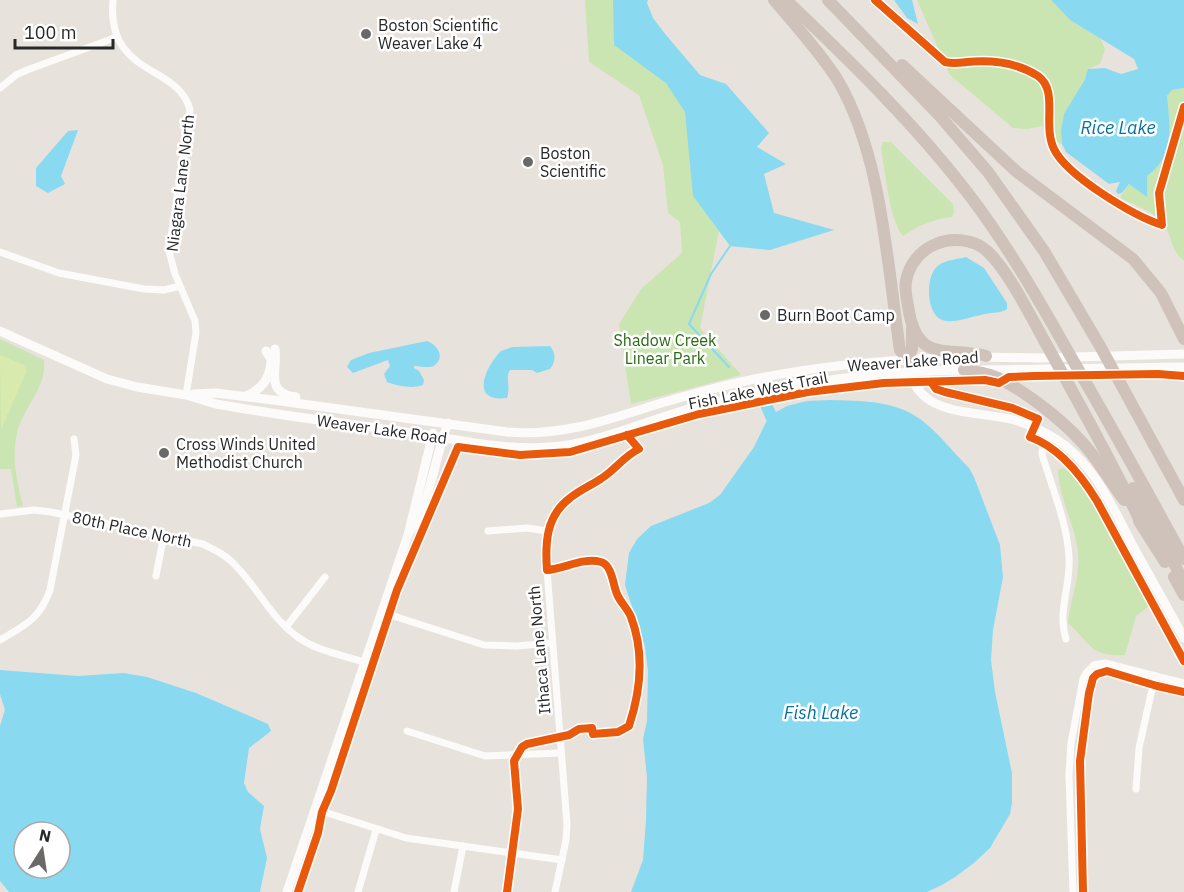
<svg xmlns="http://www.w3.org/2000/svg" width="1184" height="892" font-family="'IBM Plex Sans',sans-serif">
<rect width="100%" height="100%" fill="#e8e2dc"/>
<g fill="#cae5b2">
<path d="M585,0H641L723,210L700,328L741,375L631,404L619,324L641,289L682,253L680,222L668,213L663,165L639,95L589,62Z"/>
<path d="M917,0H1051L1070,20L1100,38L1105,49L1100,64L1088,69C1078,100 1059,110 1062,144L1053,141L1050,132L1042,126L1027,129L1013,128L950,75Z"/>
<path d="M1184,88V260C1171,252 1172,237 1165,226C1157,212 1134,205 1120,198L1129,184L1147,196V176C1174,158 1170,123 1167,96L1172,90Z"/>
<path d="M883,142H891L953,204L954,213L952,217L939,219L919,226L903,236C889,220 885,169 881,148Z"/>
<path d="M0,339L44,360C47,388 23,407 17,433C11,458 17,481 23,506L17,507L11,469H0Z"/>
<path d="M1068,467L1094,501L1149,606L1136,616L1125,655C1089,657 1091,643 1068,623C1070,599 1081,576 1078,552C1075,524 1059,499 1058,470Z"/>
</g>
<path fill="#d8eaae" d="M0,355L24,365L27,371L1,429Z"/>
<g fill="#89daf0" fill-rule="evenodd">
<path d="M613,0H648L647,3L653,18L666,35L700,75L726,84L769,133L757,147L786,164L764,174L774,213L834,230L770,250L730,246L693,196L685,112L666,83L614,45Z"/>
<path d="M894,0H912L918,24L907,18Z"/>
<path d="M1051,0H1184V88L1172,90L1167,96C1170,124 1175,157 1147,176V197L1129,184L1122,193L1118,194L1116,191L1120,182L1109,184L1066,152L1062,144L1061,131L1064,114L1084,81L1088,69L1105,68L1121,74L1138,69L1134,59L1070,20Z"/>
<path d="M78,130L61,176L65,184L48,193L36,186V168L68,131Z"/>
<path d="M966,257L984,268L1007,303V309C1000,314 990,312 981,315C970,317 950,325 940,319C926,311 925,274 939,265C946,260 958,259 966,257Z"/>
<path d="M427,341C436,344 446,356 435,365C430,369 420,366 414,366V368L419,371L424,380L423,385C412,389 398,386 387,382L384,374L390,366L388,360L353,373L347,367L351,360L369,353Z"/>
<path d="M550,346C556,353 556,361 550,369L537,373L532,370H510C505,378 511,386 507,398C469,403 485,367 501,351L512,347Z"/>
<path d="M830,400C861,401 894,400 920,419C938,432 953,452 969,468L974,477L1000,545L1003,577L993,630L991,660L995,692L1012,773V803L1010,814L990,848L974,863L955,877L942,885L927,892H631L643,860L646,820L647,777L643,739L647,721L648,671L645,647L625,585L629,553L637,539L651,526L709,503L720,495L754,447L767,420L774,413L787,406L807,401Z"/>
<path d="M0,670L78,676L124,673L147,677L196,693L268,724L271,731L249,748L244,783L248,792L264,806L260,829L267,858L260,892H9L0,881V726L5,710L0,694ZM24,832H60V868H24Z"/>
</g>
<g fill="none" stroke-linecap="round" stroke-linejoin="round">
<path stroke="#89daf0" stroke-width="2" d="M729,367L689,324L711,274L730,246"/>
<path stroke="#89daf0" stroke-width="12" d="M767,407L778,431"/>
<g stroke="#fcfbfa" stroke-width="7">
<path d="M113,0C106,77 179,64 190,110L169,251L175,274L195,321L196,333L186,395"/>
<path d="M0,88L16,75L27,70L117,37"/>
<path d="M0,252L59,273L144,289L164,290L180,286"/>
<path d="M1048,435L1043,444L1042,454C1052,488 1067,522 1069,557C1071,586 1057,611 1066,639"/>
<path d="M0,514L34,510L51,512L203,544C213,549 222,553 231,561C256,584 270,618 299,638C318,651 342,655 364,662"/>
<path d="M488,531L527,528L547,531"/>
<path d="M156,576L164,535"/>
<path d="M381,612L484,645L516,646L552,643"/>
<path d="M286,627L325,577"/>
<path d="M0,640C25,625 40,619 50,590L76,455L74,439"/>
<path d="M407,731L485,756L561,753"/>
<path d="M1136,789L1139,748L1155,676"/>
<path d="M315,809L406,838L562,860"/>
<path d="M358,892L376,830"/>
<path d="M454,892L463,846"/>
<path d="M555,892L566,840L567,824L547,570C545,543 546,516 570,498C580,490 592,485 602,478C616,469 624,456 639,449"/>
<path d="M1073,892L1069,775L1071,743L1083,679L1086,673L1094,665L1105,663L1184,683"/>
</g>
<g stroke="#fcfbfa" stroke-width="9">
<path d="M0,331L107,379L137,387L186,395L216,404C283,416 351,424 419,434C461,440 507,451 550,447C601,443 649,419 699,406C786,383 878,371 969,370"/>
<path d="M275,349C278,370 264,393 296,397"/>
<path d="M979,357L1040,358L1184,354"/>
<path d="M909,367C917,418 976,410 1014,420C1029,424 1043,431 1056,439C1094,463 1113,508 1133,546C1150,577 1167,607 1184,638"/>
<path d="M982,370L1184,367"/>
<path d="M193,394L216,393L273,400L507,432C560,437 607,420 658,404C682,397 707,390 732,384C808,366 885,360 963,357"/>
<path d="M246,396C263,389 271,377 271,359L266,351"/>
<path d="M411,530C432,497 434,460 448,423"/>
<path d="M287,892L408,535L433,433"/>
</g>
<g stroke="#cec2bb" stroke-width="12">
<path d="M774,0C795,25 819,51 837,79C882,154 887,264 900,350L908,359L912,349V329"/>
<path d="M786,0C851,62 915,124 970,196C1008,246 1040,302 1071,357C1110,424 1147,491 1184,559"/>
<path d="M828,0L939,115L988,172L1044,251L1100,346L1184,500"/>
<path d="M902,65L1017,172L1133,259L1161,293L1184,339"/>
<path d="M986,356C948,346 919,364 909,312C908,303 904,291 906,281C909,265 920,250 936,244C951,237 974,239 987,251C1008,270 1031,317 1045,342C1079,403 1113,464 1143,527"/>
<path d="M964,370C978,372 992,374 1004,381C1035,398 1071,427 1092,454C1103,469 1113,485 1124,500"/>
<path d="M1133,488L1184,582"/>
<path d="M1139,521L1165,562"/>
<path d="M1174,577L1184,595"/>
</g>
<defs>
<g id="cycleway">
<path d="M875,0L945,62C953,64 959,63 967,62C991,60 1018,63 1038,76C1059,91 1042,124 1054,149C1067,176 1134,216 1162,225L1159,193L1184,107"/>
<path d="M931,382L936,389L945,392L1012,408L1038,419L1030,437C1059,447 1081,475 1097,501L1184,661"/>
<path d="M298,892L318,833L322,812L331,791L397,590L458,447L520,455L570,452L699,414L808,392L884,383L985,380L999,383L1009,377L1034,376L1158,374L1184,376"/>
<path d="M507,892L518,809L514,761L522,747L527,744L569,735L579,729L592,728L593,734L618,732L629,726C641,690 645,654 631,617C628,609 620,602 617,594C613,585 612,565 601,562C583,557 564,569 547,570C545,543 546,516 570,498C580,490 592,485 602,478C616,469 624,456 639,449L627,435"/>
<path d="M1083,892L1080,761L1089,693L1093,678L1097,674L1107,671L1157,686L1184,692"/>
</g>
</defs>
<use href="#cycleway" stroke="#fff" stroke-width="11"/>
<use href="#cycleway" stroke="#e8590c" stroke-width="8"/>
</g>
<g fill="#6b6967" stroke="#fff" stroke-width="2">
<circle cx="366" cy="34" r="6"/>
<circle cx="528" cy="162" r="6"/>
<circle cx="765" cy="315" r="6"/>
<circle cx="164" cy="453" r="6"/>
</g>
<g text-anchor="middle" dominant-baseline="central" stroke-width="5" stroke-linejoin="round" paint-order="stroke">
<g font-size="16" fill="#282828" stroke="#fff" text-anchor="start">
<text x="378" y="25">Boston Scientific<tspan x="378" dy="18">Weaver Lake 4</tspan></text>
<text x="540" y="153">Boston<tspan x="540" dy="18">Scientific</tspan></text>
<text x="777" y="315">Burn Boot Camp</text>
<text x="176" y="444">Cross Winds United<tspan x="176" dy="18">Methodist Church</tspan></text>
</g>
<g font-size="16" fill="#282828" stroke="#fff">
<text transform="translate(180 183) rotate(-83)">Niagara Lane North</text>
<text transform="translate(913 361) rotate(-4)">Weaver Lake Road</text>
<text transform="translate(758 390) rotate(-11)">Fish Lake West Trail</text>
<text transform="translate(382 429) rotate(8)">Weaver Lake Road</text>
<text transform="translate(132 529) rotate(12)">80th Place North</text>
<text transform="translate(539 650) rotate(-95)">Ithaca Lane North</text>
</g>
<g font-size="16" fill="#296a13" stroke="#fff">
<text x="665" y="340">Shadow Creek<tspan x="665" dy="18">Linear Park</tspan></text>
</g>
<g font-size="18" font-style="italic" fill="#0272a3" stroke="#fff">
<text x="1118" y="127">Rice Lake</text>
<text x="821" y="712">Fish Lake</text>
</g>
</g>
<g transform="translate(42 850) rotate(12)"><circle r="28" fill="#ffffff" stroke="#a9a9a9" stroke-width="1.5"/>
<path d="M0-4.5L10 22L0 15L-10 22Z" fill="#6b6967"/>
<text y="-9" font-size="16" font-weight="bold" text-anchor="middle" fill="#282828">N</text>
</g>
<path d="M15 39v9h98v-9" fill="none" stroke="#282828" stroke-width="3"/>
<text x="24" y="39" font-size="18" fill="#282828" stroke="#ffffff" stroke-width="4.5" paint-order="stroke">100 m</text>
</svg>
